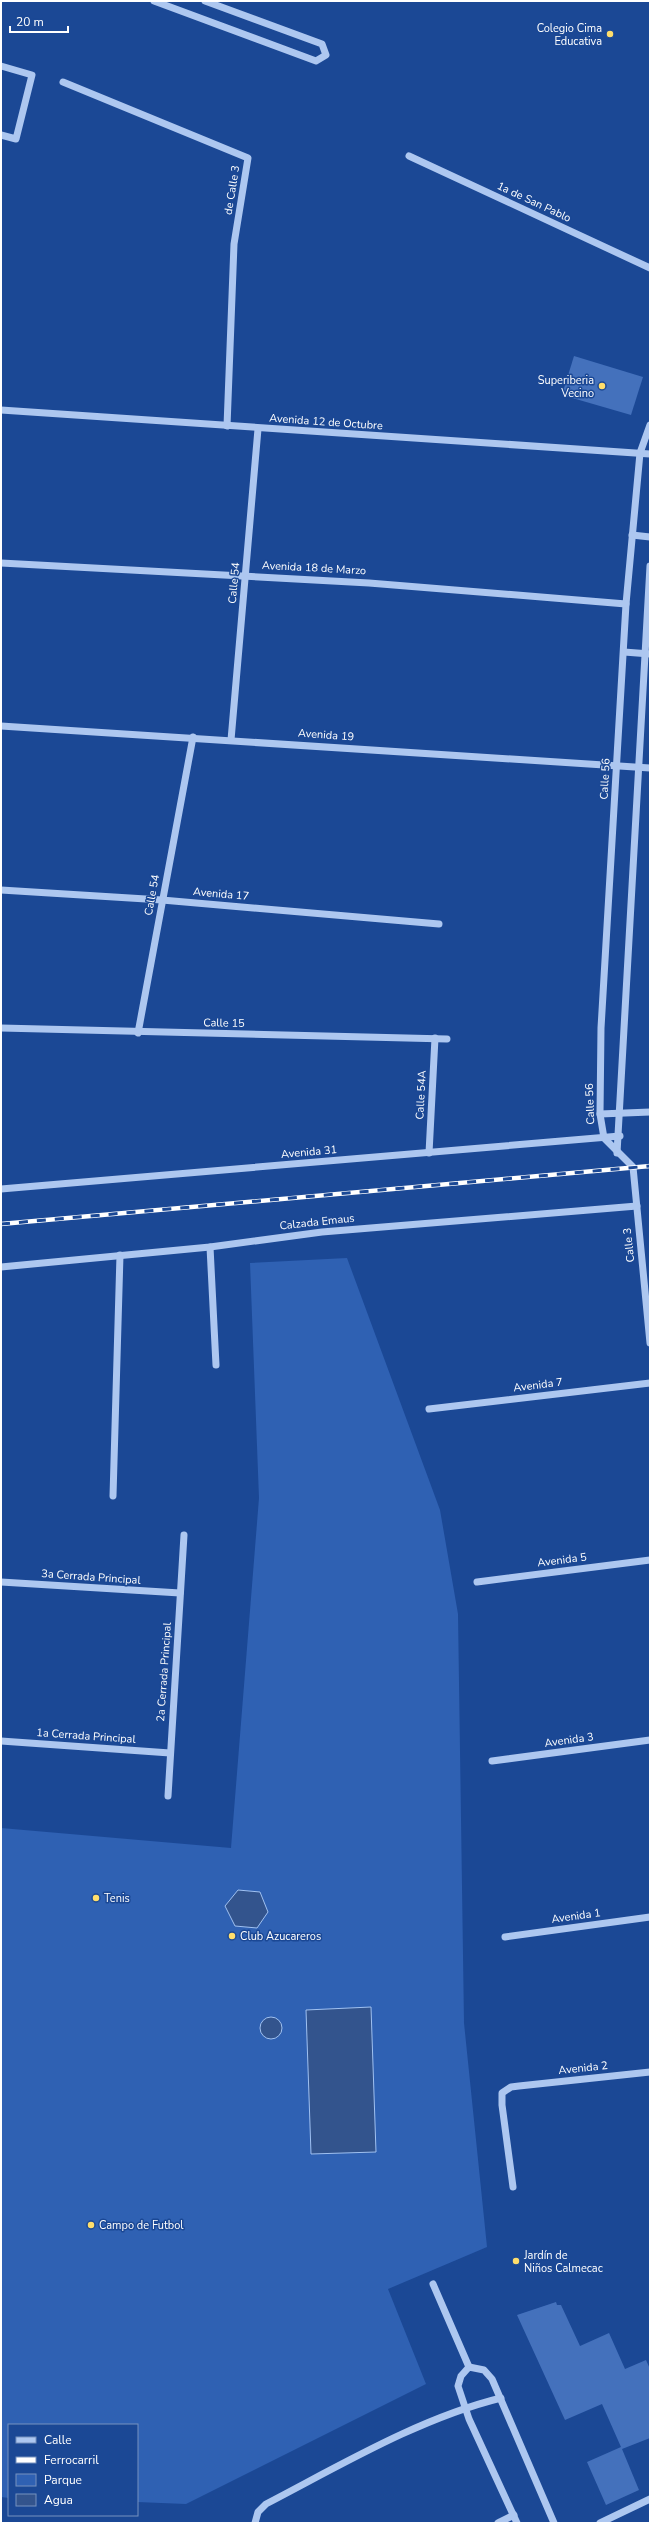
<svg xmlns="http://www.w3.org/2000/svg" width="651" height="2524" font-family="'Nunito Sans',sans-serif">
<rect width="100%" height="100%" fill="#1b4895"/>
<path fill="#2f61b3" d="M347,1258L440,1510L458,1614L464,2023L487,2247L388,2289L426,2384L186,2504L137,2502V2425H9V2498L1,2497V1828L231,1848L259,1498L250,1263Z"/>
<g fill="#33548d" stroke="#a0c1f1">
<path d="M238,1890L260,1892L268,1912L257,1928L235,1926L225,1906Z"/>
<path d="M371,2007L376,2152L311,2154L306,2010Z"/>
<circle cx="271" cy="2028" r="11"/>
</g>
<g fill="#4471bc">
<path d="M574,356L643,377L631,415L562,395Z"/>
<path d="M556,2302L557,2305H561L580,2346L609,2333L625,2369L646,2360L650,2369V2438L622,2449L639,2490L606,2505L587,2462L621,2447L602,2404L565,2420L517,2315Z"/>
</g>
<g fill="none" stroke-linecap="round" stroke-linejoin="round">
<g stroke="#adc7f0" stroke-width="7">
<path d="M154,1L316,61L326,55L322,44L205,1"/>
<path d="M1,66L32,75L16,139L1,135"/>
<path d="M63,82L248,158L234,244L227,426"/>
<path d="M409,156L650,268"/>
<path d="M1,410L650,454"/>
<path d="M650,425L640,453L626,604L601,1028L600,1114L604,1138L633,1167L650,1343"/>
<path d="M632,535L650,537"/>
<path d="M1,563L369,583L626,604"/>
<path d="M624,652L650,654"/>
<path d="M1,726L650,768"/>
<path d="M231,740L258,429"/>
<path d="M1,890L162,900L439,924"/>
<path d="M1,1028L447,1039"/>
<path d="M138,1033L193,737"/>
<path d="M600,1114L650,1112"/>
<path d="M429,1153L435,1038"/>
<path d="M617,1153L650,566"/>
<path d="M1,1189L620,1136"/>
<path d="M210,1247L216,1365"/>
<path d="M1,1267L210,1247L322,1232L637,1206"/>
<path d="M429,1409L650,1383"/>
<path d="M113,1496L120,1255"/>
<path d="M1,1582L180,1593"/>
<path d="M477,1582L650,1560"/>
<path d="M1,1741L170,1753"/>
<path d="M492,1761L650,1740"/>
<path d="M168,1796L184,1535"/>
<path d="M505,1937L650,1917"/>
<path d="M513,2187L502,2105V2093L511,2087L519,2086L650,2072"/>
<path d="M433,2284L469,2367"/>
<path d="M255,2523L258,2512L266,2504C341,2465 420,2418 501,2398"/>
<path d="M498,2523L514,2515"/>
<path d="M517,2523L469,2419L458,2386L461,2376L469,2367L484,2370L492,2379L554,2523"/>
<path d="M600,2523L650,2499"/>
</g>
<defs>
<path id="rail" d="M1,1224L650,1166"/>
</defs>
<use href="#rail" stroke="#fff" stroke-width="4.5"/>
<use href="#rail" stroke="#1b4895" stroke-width="3" stroke-dasharray="9" stroke-linecap="butt"/>
</g>
<g fill="#ffde6c" stroke="#1b4895" stroke-width="1.5">
<circle cx="610" cy="34" r="4"/>
<circle cx="602" cy="386" r="4"/>
<circle cx="96" cy="1898" r="4"/>
<circle cx="232" cy="1936" r="4"/>
<circle cx="91" cy="2225" r="4"/>
<circle cx="516" cy="2261" r="4"/>
</g>
<g text-anchor="middle" dominant-baseline="central" stroke-width="3" stroke-linejoin="round" paint-order="stroke">
<g font-size="11" fill="#fff" stroke="#1b4895" text-anchor="start">
<text x="602" y="28" text-anchor="end">Colegio Cima<tspan x="602" dy="13">Educativa</tspan></text>
<text x="594" y="380" text-anchor="end">Superiberia<tspan x="594" dy="13">Vecino</tspan></text>
<text x="104" y="1898">Tenis</text>
<text x="240" y="1936">Club Azucareros</text>
<text x="99" y="2225">Campo de Futbol</text>
<text x="524" y="2255">Jardín de<tspan x="524" dy="13">Niños Calmecac</tspan></text>
</g>
<g font-size="11" fill="#fff" stroke="#1b4895">
<text transform="translate(232 190) rotate(-81)">de Calle 3</text>
<text transform="translate(534 202) rotate(25)">1a de San Pablo</text>
<text transform="translate(326 422) rotate(4)">Avenida 12 de Octubre</text>
<text transform="translate(314 568) rotate(3)">Avenida 18 de Marzo</text>
<text transform="translate(234 583) rotate(-85)">Calle 54</text>
<text transform="translate(326 735) rotate(4)">Avenida 19</text>
<text transform="translate(605 779) rotate(-87)">Calle 56</text>
<text transform="translate(221 894) rotate(5)">Avenida 17</text>
<text transform="translate(152 895) rotate(-80)">Calle 54</text>
<text transform="translate(224 1023) rotate(1)">Calle 15</text>
<text transform="translate(421 1095) rotate(-87)">Calle 54A</text>
<text transform="translate(590 1104) rotate(-92)">Calle 56</text>
<text transform="translate(309 1152) rotate(-5)">Avenida 31</text>
<text transform="translate(317 1222) rotate(-6)">Calzada Emaus</text>
<text transform="translate(629 1245) rotate(-96)">Calle 3</text>
<text transform="translate(538 1385) rotate(-7)">Avenida 7</text>
<text transform="translate(562 1560) rotate(-7)">Avenida 5</text>
<text transform="translate(91 1577) rotate(4)">3a Cerrada Principal</text>
<text transform="translate(164 1672) rotate(-86)">2a Cerrada Principal</text>
<text transform="translate(86 1736) rotate(4)">1a Cerrada Principal</text>
<text transform="translate(569 1740) rotate(-8)">Avenida 3</text>
<text transform="translate(576 1916) rotate(-8)">Avenida 1</text>
<text transform="translate(583 2068) rotate(-6)">Avenida 2</text>
</g>
</g>
<rect width="651" height="2524" fill="none" stroke="#ffffff" stroke-width="4"/>
<rect x="8" y="2424" width="130" height="92" fill="#1b4895" stroke="#7691bf"/>
<rect x="16" y="2437" width="20" height="6" fill="#adc7f0" stroke="#7691bf"/>
<text x="44" y="2444" font-size="12" fill="#ffffff">Calle</text>
<rect x="16" y="2457" width="20" height="6" fill="#ffffff" stroke="#7691bf"/>
<text x="44" y="2464" font-size="12" fill="#ffffff">Ferrocarril</text>
<rect x="16" y="2474" width="20" height="12" fill="#2f61b3" stroke="#7691bf"/>
<text x="44" y="2484" font-size="12" fill="#ffffff">Parque</text>
<rect x="16" y="2494" width="20" height="12" fill="#33548d" stroke="#7691bf"/>
<text x="44" y="2504" font-size="12" fill="#ffffff">Agua</text>
<path d="M10 26v6h58v-6" fill="none" stroke="#ffffff" stroke-width="2"/>
<text x="16" y="26" font-size="12" fill="#ffffff" stroke="#1b4895" stroke-width="3" paint-order="stroke">20 m</text>
</svg>
